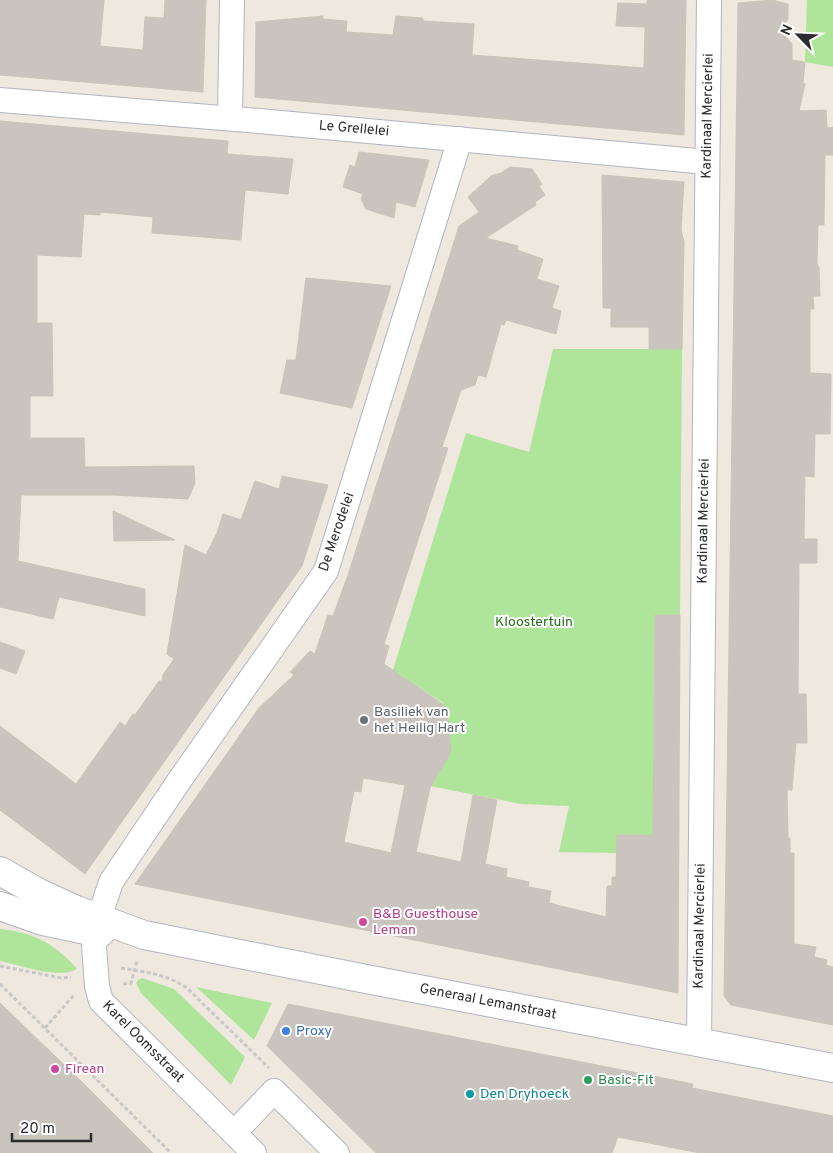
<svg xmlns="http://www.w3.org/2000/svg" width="833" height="1153" font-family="Overpass,sans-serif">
<rect width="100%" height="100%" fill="#eee8de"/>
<g fill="#afe59a">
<path d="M807,0H833V67L805,62Z"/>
<path d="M553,349H682L680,615H655L653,835H617V853L559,852L569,806L521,804L430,786L440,735L450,732L443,703L393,670L466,433L529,452Z"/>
<path d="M0,929C33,932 56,944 77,969C59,980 20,965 0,961Z"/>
<path d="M142,978L174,989L245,1057L231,1085L141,993L136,983L138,980Z"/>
<path d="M196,987L272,1003L254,1040Z"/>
</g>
<g fill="#c9c5be" stroke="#cac4b8" fill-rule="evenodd">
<path d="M0,0H104L100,46L143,50L145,17L164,18L165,0H206L203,92L0,75Z"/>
<path d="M647,0H686L684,135L255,97L256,22L323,16V19L347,21L346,32L393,35L396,16L423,18V21L474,24L472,55L644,68L645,27L616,26L618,3L647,4Z"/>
<path d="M772,0L788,4V19L785,23V36L792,44V60L805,62L803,83L805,84L799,111L826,110L827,128L833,127V155H825L824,225H818L817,263L819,268L820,296H813L814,309H810V373L831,374L830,434H815L814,477L805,476L804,539H817V563H799L798,694H806L807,743H796L792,790H787L788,838H790V853H794V944L816,947L814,957L827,960L826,965L833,967V1025L731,1005L724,996L738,3Z"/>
<path d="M0,121L228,141L227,154L293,159L288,194L245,190L241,240L152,233L153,217L100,212V215L84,214L81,257L37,255V323H52L53,396H30V438H84L85,467L194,466L195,483L188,499L113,495H21L18,561L145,589V616L59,597L53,619L0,607Z"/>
<path d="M359,152L429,160L415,207L396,202L394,218L366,209L361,199L363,194L343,187L350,165L355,167Z"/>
<path d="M510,167L532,169L542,184L539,186L545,195L535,202L536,205L486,238L518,246L517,250L543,259L537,279L559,286L552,308L561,311L556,334L506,320L504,325L501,324L486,377L478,375L475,385L461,390L442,447L448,448L384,644L389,646L384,664L444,705L451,732L449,733L451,752L430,788L416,852L461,862L473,795L497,800L485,864L507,869L506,877L529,882L528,887L551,891L549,903L606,917L607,886H612V877H616L617,835H653L655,615H680L678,993L135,884L259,708L294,675L290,672L310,651L315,654L328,615L333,616L348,575L459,226L479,212L468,197L491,176L501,173ZM363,778L405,785L391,853L344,842L354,791L361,792Z"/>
<path d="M602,175L684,182L681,230L684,242L682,349H649V327H611V308H603Z"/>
<path d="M306,278L391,286L352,408L280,393L287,360H296Z"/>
<path d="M282,476L328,485L302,566L85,874L0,810V726L76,784L120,722L125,726L133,714L135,715L159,681H162L163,675L174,659L167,654L185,545L206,555L217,533L223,514L241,520L255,481L279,489Z"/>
<path d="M113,511L175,540L114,541Z"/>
<path d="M0,642L25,651L16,674L0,668Z"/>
<path d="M0,1003L84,1084L153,1153H0Z"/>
<path d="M288,1004L693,1084L692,1088L833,1116V1153H700L618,1137L612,1153H376L267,1046Z"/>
</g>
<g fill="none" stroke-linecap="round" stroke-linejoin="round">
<defs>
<g id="street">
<path d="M0,100L259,121L707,162"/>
<path d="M230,118L232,0"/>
<path d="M699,1043L709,0"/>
<path d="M234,1133L274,1091L337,1153"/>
<path d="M254,1153L101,1001L97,986L94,946L99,918L111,882L179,781L326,571L460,139"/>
</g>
<g id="secondary">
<path d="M0,871L39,893L76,910L144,935L361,978L833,1068"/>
<path d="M0,906L43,921L100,933"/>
</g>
</defs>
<use href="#street" stroke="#b2b4c0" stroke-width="26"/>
<use href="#secondary" stroke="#b2b4c0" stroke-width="30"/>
<g stroke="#c8c8c8" stroke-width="3" stroke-dasharray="4 2.5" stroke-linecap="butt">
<path d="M0,966L61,978L71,977"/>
<path d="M121,968C145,972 168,974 188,989L269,1068"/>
<path d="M0,984L171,1153"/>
<path d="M123,984L131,983L137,961"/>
<path d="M45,1028L74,995"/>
</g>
<use href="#street" stroke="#fff" stroke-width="24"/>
<use href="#secondary" stroke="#fff" stroke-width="28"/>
</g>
<circle fill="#6b7280" stroke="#fff" stroke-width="2" cx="364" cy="720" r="5"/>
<g fill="#d1479c" stroke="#fff" stroke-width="2">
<circle cx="363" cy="922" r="5"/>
<circle cx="55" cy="1069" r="5"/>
</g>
<circle fill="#3f7fe0" stroke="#fff" stroke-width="2" cx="286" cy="1031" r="5"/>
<circle fill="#2e9e5b" stroke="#fff" stroke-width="2" cx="588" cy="1080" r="5"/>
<circle fill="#0f9aa8" stroke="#fff" stroke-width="2" cx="470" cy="1094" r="5"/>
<g text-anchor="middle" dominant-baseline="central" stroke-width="4" stroke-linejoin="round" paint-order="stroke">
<g font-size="14" fill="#2c2c2c" stroke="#fff">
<text transform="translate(708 116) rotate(-89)">Kardinaal Mercierlei</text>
<text transform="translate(354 129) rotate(5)">Le Grellelei</text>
<text transform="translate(704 521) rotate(-89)">Kardinaal Mercierlei</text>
<text transform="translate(337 532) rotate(-71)">De Merodelei</text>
<text transform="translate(700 926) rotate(-89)">Kardinaal Mercierlei</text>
<text transform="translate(488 1002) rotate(11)">Generaal Lemanstraat</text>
<text transform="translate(143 1042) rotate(45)">Karel Oomsstraat</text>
</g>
<g font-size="14" fill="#256c19" stroke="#fff">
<text x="534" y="622">Kloostertuin</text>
</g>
<g font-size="14" fill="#5b616d" stroke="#fff" text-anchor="start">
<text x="374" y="712">Basiliek van<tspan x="374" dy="16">het Heilig Hart</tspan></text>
</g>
<g font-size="14" fill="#b23c85" stroke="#fff" text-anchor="start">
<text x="373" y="914">B&amp;B Guesthouse<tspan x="373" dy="16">Leman</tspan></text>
<text x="65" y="1069">Firean</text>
</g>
<g font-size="14" fill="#366cbe" stroke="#fff" text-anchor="start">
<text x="296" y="1031">Proxy</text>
</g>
<g font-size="14" fill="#27864d" stroke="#fff" text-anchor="start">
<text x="598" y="1080">Basic-Fit</text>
</g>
<g font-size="14" fill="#0d838f" stroke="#fff" text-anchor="start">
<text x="480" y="1094">Den Dryhoeck</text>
</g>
</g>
<g transform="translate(798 35) rotate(294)" stroke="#ffffff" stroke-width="4" paint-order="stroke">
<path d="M0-4L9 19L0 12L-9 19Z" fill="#2c2c2c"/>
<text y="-8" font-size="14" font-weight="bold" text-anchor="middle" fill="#2c2c2c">N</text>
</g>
<path d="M12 1133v8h79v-8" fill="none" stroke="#2c2c2c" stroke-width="2.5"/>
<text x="20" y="1133" font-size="15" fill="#2c2c2c" stroke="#ffffff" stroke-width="4" paint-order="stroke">20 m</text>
</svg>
